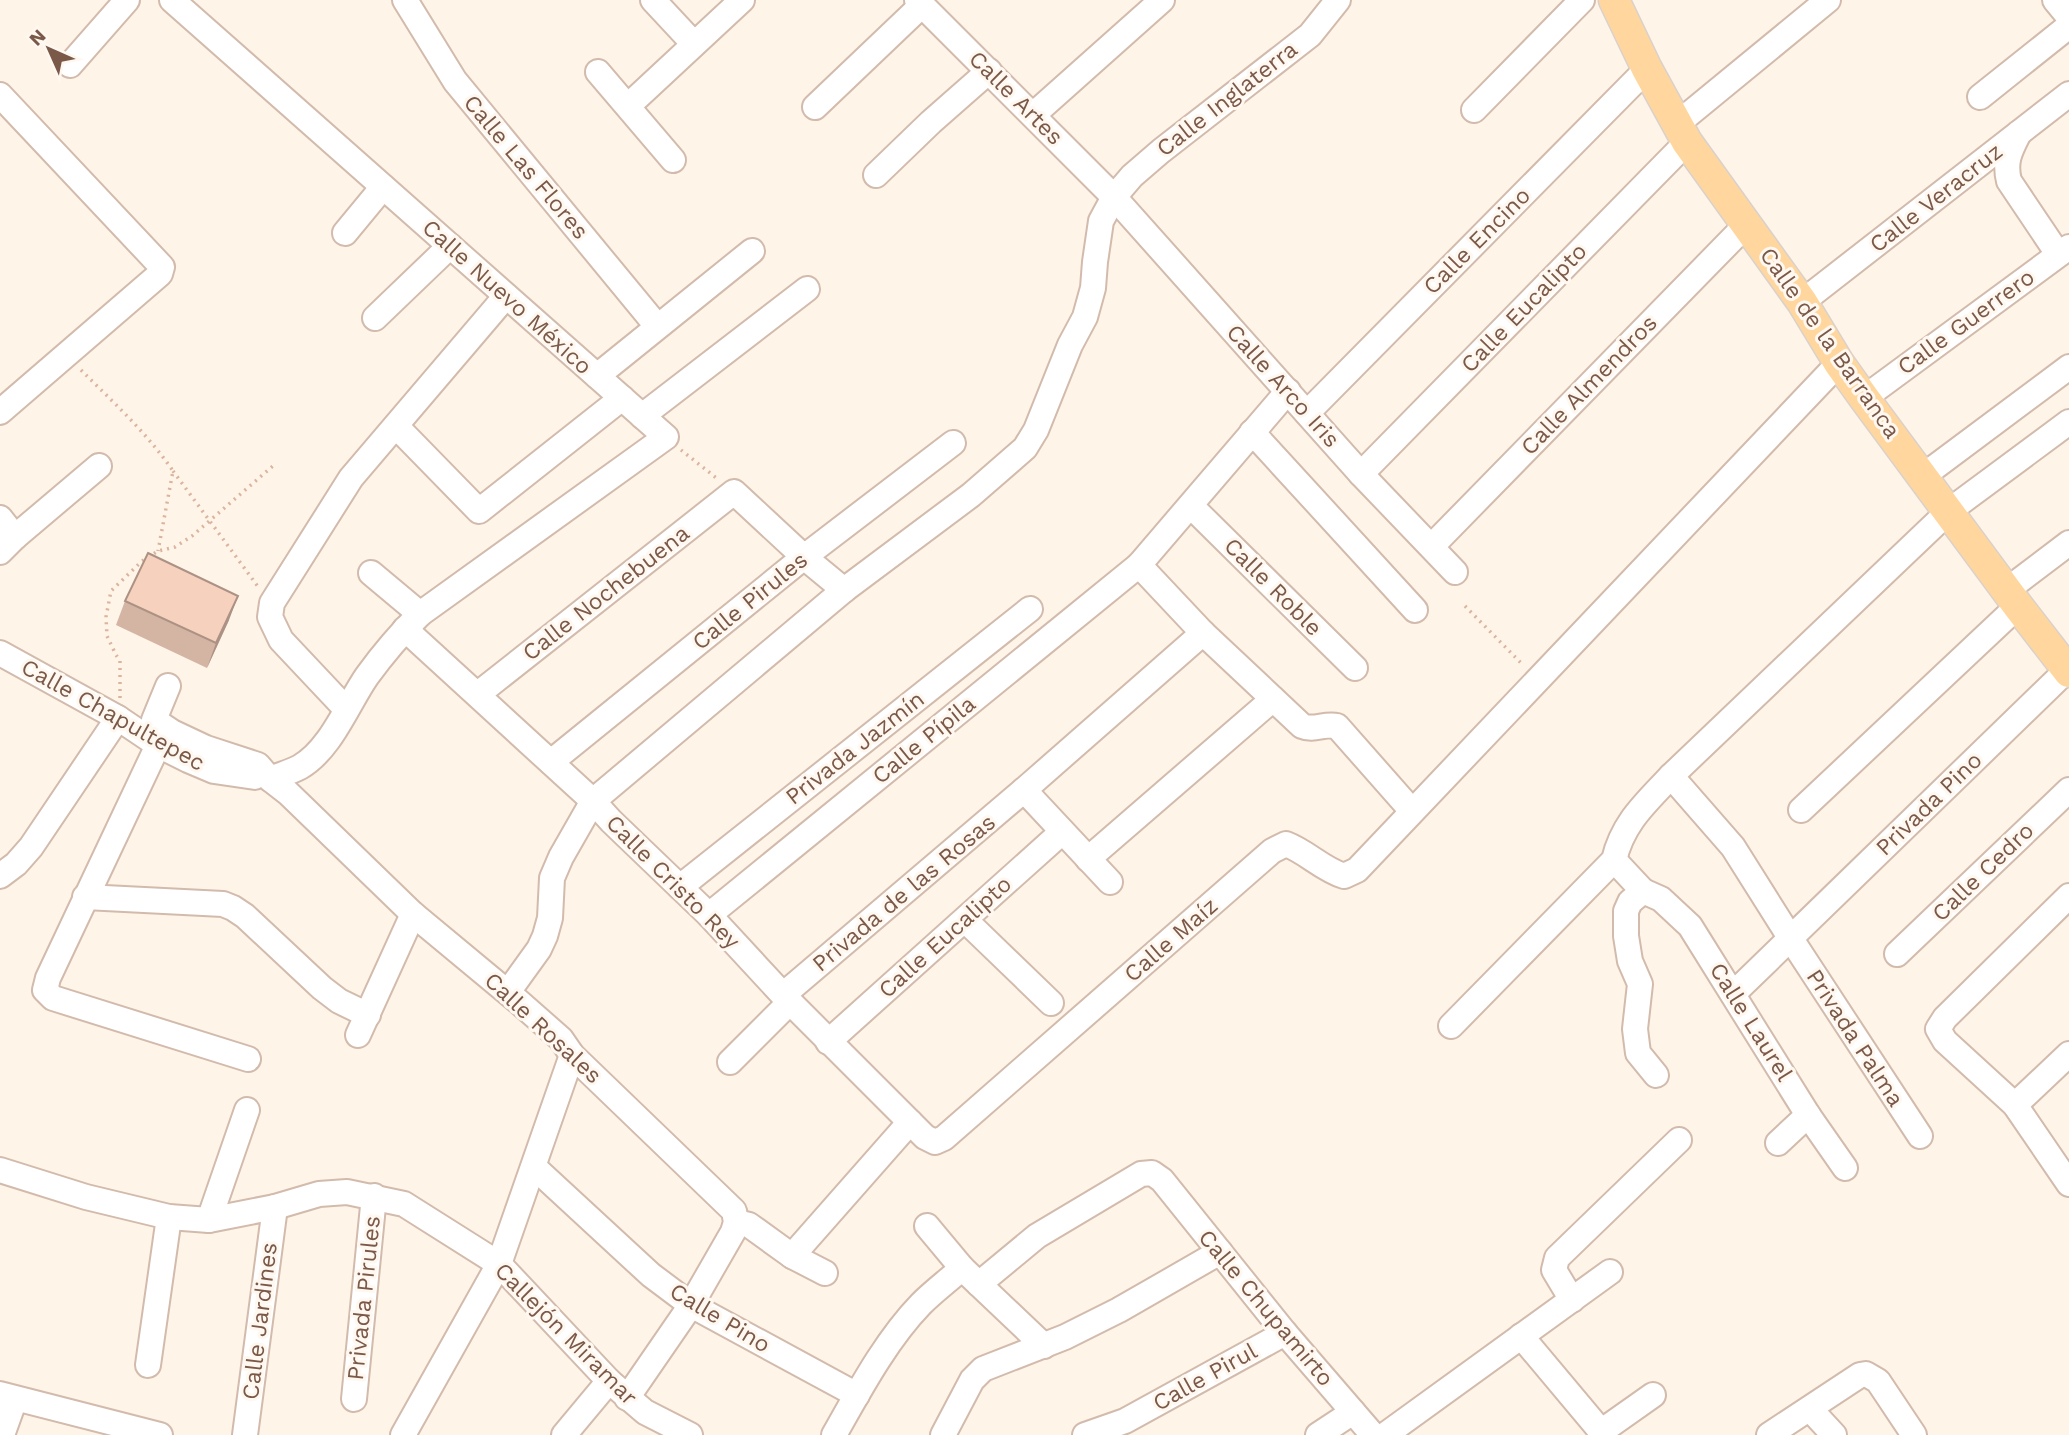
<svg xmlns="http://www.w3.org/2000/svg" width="2069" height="1435" font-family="'Work Sans',sans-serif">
<rect width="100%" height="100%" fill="#fef4e8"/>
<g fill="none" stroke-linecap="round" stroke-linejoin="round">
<defs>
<g id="minor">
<path d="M172,0L666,437L420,614C401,633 383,654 367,676C347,705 331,749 300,767C291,772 279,775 270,779"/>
<path d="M405,0L455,81L657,326"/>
<path d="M653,0L694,44"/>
<path d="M917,0L1114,197L1361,474L1455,572"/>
<path d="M2055,0L2069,17"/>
<path d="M70,65L127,0"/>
<path d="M598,72L673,160"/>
<path d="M0,95L162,267L160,274L0,412"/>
<path d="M1980,97L2069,26"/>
<path d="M628,106L742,0"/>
<path d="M815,107L922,5"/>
<path d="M1474,110L1582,0"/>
<path d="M1033,115L1162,0"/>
<path d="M1677,124L1828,0"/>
<path d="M2019,133C2010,151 2004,161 2009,181L2058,254"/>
<path d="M876,175L931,122L989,71"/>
<path d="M345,233L383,187"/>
<path d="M1802,302L2069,94"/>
<path d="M375,318L450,246"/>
<path d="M597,376L752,251"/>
<path d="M1864,398L2069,247"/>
<path d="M1307,413L1647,69"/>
<path d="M642,416L807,289"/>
<path d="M396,426L479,511L622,398"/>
<path d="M1252,432L1415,610"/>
<path d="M1361,474L1687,142"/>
<path d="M1923,476L2069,367"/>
<path d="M1191,506L1355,668"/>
<path d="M0,518L15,537L0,552"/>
<path d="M15,537L99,466"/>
<path d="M1432,546L1747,224"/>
<path d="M1139,565L1203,633L1302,726C1314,731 1325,723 1337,726L1412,811"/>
<path d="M371,573L420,614"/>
<path d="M2007,590L2069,543"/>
<path d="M405,629L593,801L611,821L709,915L783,995L925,1137L935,1142L944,1138L1272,851L1286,844C1307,852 1322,869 1344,876L1357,870L1839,363"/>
<path d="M0,653L118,718L158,745L188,760L214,771L255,777"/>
<path d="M168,686L154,720L172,732L206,748L258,765L270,779L288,793L413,914L519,1002L561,1039L572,1055L734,1211L736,1222L733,1232L691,1305L627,1398"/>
<path d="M478,694L734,492L804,557L844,590"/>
<path d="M346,709L281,640L270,617L272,603L351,478L506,296"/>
<path d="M158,745L48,978L45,990L53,998L248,1059"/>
<path d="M551,762L804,557L953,443"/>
<path d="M1671,776L1733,847L1791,939L1920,1136"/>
<path d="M1024,790L1110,882"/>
<path d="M1801,810L2018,606"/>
<path d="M1088,859L1273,699"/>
<path d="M1614,860L1643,891L1630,902L1626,911V936L1630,961L1640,984L1635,1029L1638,1053L1656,1075"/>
<path d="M0,876L16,864L31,847L118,718"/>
<path d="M680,887L1030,609"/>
<path d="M1643,891L1661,899L1690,926L1808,1115L1845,1168"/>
<path d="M2069,896L1945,1018L1938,1029L1945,1041L2015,1105L2069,1184"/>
<path d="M85,897L223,904L233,908L245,916L322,988L339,1001L368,1015"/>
<path d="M709,915L1139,565L1288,391"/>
<path d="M965,920L1051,1003"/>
<path d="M1897,954L2069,790"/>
<path d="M508,992L539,949L545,936L550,918L552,878L561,857L593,801L844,590L971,495L1025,448L1036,430L1070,345L1085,317L1093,288L1095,262L1101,221L1114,197L1132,176L1161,151L1310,35L1338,0"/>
<path d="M1733,994L2067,670"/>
<path d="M783,995L1024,790L1203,633"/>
<path d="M1451,1026L1614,860C1623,822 1646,803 1671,776L1949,511L2069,422"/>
<path d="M358,1035L413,914"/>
<path d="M828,1042L1062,832"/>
<path d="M730,1062L790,1002"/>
<path d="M2015,1105L2069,1054"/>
<path d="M1778,1143L1808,1115"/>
<path d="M534,1167L651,1275L691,1305L857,1395"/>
<path d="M0,1170L86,1197L169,1217L209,1220L275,1207L319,1194L347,1192L404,1204L499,1264L609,1381L645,1412L690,1435"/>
<path d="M209,1220L247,1110"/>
<path d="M736,1222L749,1225L792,1256L825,1273"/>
<path d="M927,1226L962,1268"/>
<path d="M792,1256L910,1122"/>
<path d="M979,1284L1037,1236L1141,1174L1152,1173L1162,1180L1285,1333L1373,1435"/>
<path d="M1572,1300L1554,1270L1557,1258L1679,1140"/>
<path d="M1521,1336L1604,1435"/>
<path d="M148,1365L169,1217"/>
<path d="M0,1394L160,1435"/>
<path d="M354,1399L374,1196"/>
<path d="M1810,1409L1834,1435"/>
<path d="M1602,1431L1653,1395"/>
<path d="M2,1435L15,1399"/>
<path d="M245,1435L275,1207"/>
<path d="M403,1435L499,1264L572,1055"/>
<path d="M564,1435L609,1381"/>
<path d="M834,1435C859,1391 886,1340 921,1304C934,1291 949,1280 962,1268L1044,1346"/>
<path d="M943,1435L972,1380L983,1369L1065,1337L1119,1310L1220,1252"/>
<path d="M1085,1435L1125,1421L1285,1333"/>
<path d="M1318,1435L1353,1412"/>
<path d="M1385,1435L1610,1272"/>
<path d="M1769,1435L1860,1375L1866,1374L1878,1381L1914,1435"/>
</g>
<path id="major" d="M1614,0L1647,69L1687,142L1802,302L1839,363L1864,398L2018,606L2069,672"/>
</defs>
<use href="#minor" stroke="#d2bbac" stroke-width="28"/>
<use href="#major" stroke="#dad1cc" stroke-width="33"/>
<g stroke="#dbb49f" stroke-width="3.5" stroke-dasharray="2 5" stroke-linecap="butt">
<path d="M81,370C113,402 147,433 173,471L158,551"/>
<path d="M681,450L719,480"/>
<path d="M173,471L259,588"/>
<path d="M1465,606L1523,665"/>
<path d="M120,698V661L116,655L107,636L106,617L111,591L142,561L158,551L175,547L192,536L274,465"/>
</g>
<use href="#minor" stroke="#fff" stroke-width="24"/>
<use href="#major" stroke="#ffd79e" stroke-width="30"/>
</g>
<path fill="#d4b4a3" d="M125,601L229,620L207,668L116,625Z"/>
<path fill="#ac9284" d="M238,596L229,620L207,668L216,643Z"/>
<path fill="#f6d1bd" stroke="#ac9284" stroke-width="2" d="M148,553L238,596L216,643L125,601Z"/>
<g text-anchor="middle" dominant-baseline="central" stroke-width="6" stroke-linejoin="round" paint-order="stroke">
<g font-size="23" fill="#7b5949" stroke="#fff8f0">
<text transform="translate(1016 98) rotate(45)">Calle Artes</text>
<text transform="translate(1227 99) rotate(-38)">Calle Inglaterra</text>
<text transform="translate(526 167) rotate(50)">Calle Las Flores</text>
<text transform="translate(1936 198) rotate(-38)">Calle Veracruz</text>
<text transform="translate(1477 241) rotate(-45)">Calle Encino</text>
<text transform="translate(507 297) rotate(42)">Calle Nuevo México</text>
<text transform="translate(1524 308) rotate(-46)">Calle Eucalipto</text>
<text transform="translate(1966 322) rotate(-36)">Calle Guerrero</text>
<text transform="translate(1830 343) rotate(55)">Calle de la Barranca</text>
<text transform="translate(1589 385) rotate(-46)">Calle Almendros</text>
<text transform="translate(1283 386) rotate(48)">Calle Arco Iris</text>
<text transform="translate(1273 587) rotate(45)">Calle Roble</text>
<text transform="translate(606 593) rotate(-38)">Calle Nochebuena</text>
<text transform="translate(750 601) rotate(-39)">Calle Pirules</text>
<text transform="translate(113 715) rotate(29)">Calle Chapultepec</text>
<text transform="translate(924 740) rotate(-39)">Calle Pípila</text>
<text transform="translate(855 748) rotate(-38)">Privada Jazmín</text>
<text transform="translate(1929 804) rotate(-44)">Privada Pino</text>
<text transform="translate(1983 872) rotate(-44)">Calle Cedro</text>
<text transform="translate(673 882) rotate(45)">Calle Cristo Rey</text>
<text transform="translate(904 893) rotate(-40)">Privada de las Rosas</text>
<text transform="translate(945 937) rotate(-42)">Calle Eucalipto</text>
<text transform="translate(1171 940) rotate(-41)">Calle Maíz</text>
<text transform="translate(1751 1022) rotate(58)">Calle Laurel</text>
<text transform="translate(543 1028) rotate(43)">Calle Rosales</text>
<text transform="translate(1855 1038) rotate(57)">Privada Palma</text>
<text transform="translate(364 1298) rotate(-84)">Privada Pirules</text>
<text transform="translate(1266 1308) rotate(50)">Calle Chupamirto</text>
<text transform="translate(720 1318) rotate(31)">Calle Pino</text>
<text transform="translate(260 1321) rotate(-83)">Calle Jardines</text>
<text transform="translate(566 1334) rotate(45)">Callejón Miramar</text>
<text transform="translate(1205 1377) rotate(-29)">Calle Pirul</text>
</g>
</g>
<g transform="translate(49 49) rotate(315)" stroke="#fff8f0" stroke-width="5" paint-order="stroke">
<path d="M0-5L12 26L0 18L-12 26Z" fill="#7b5949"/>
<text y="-10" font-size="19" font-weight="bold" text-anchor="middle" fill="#7b5949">N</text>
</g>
</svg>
